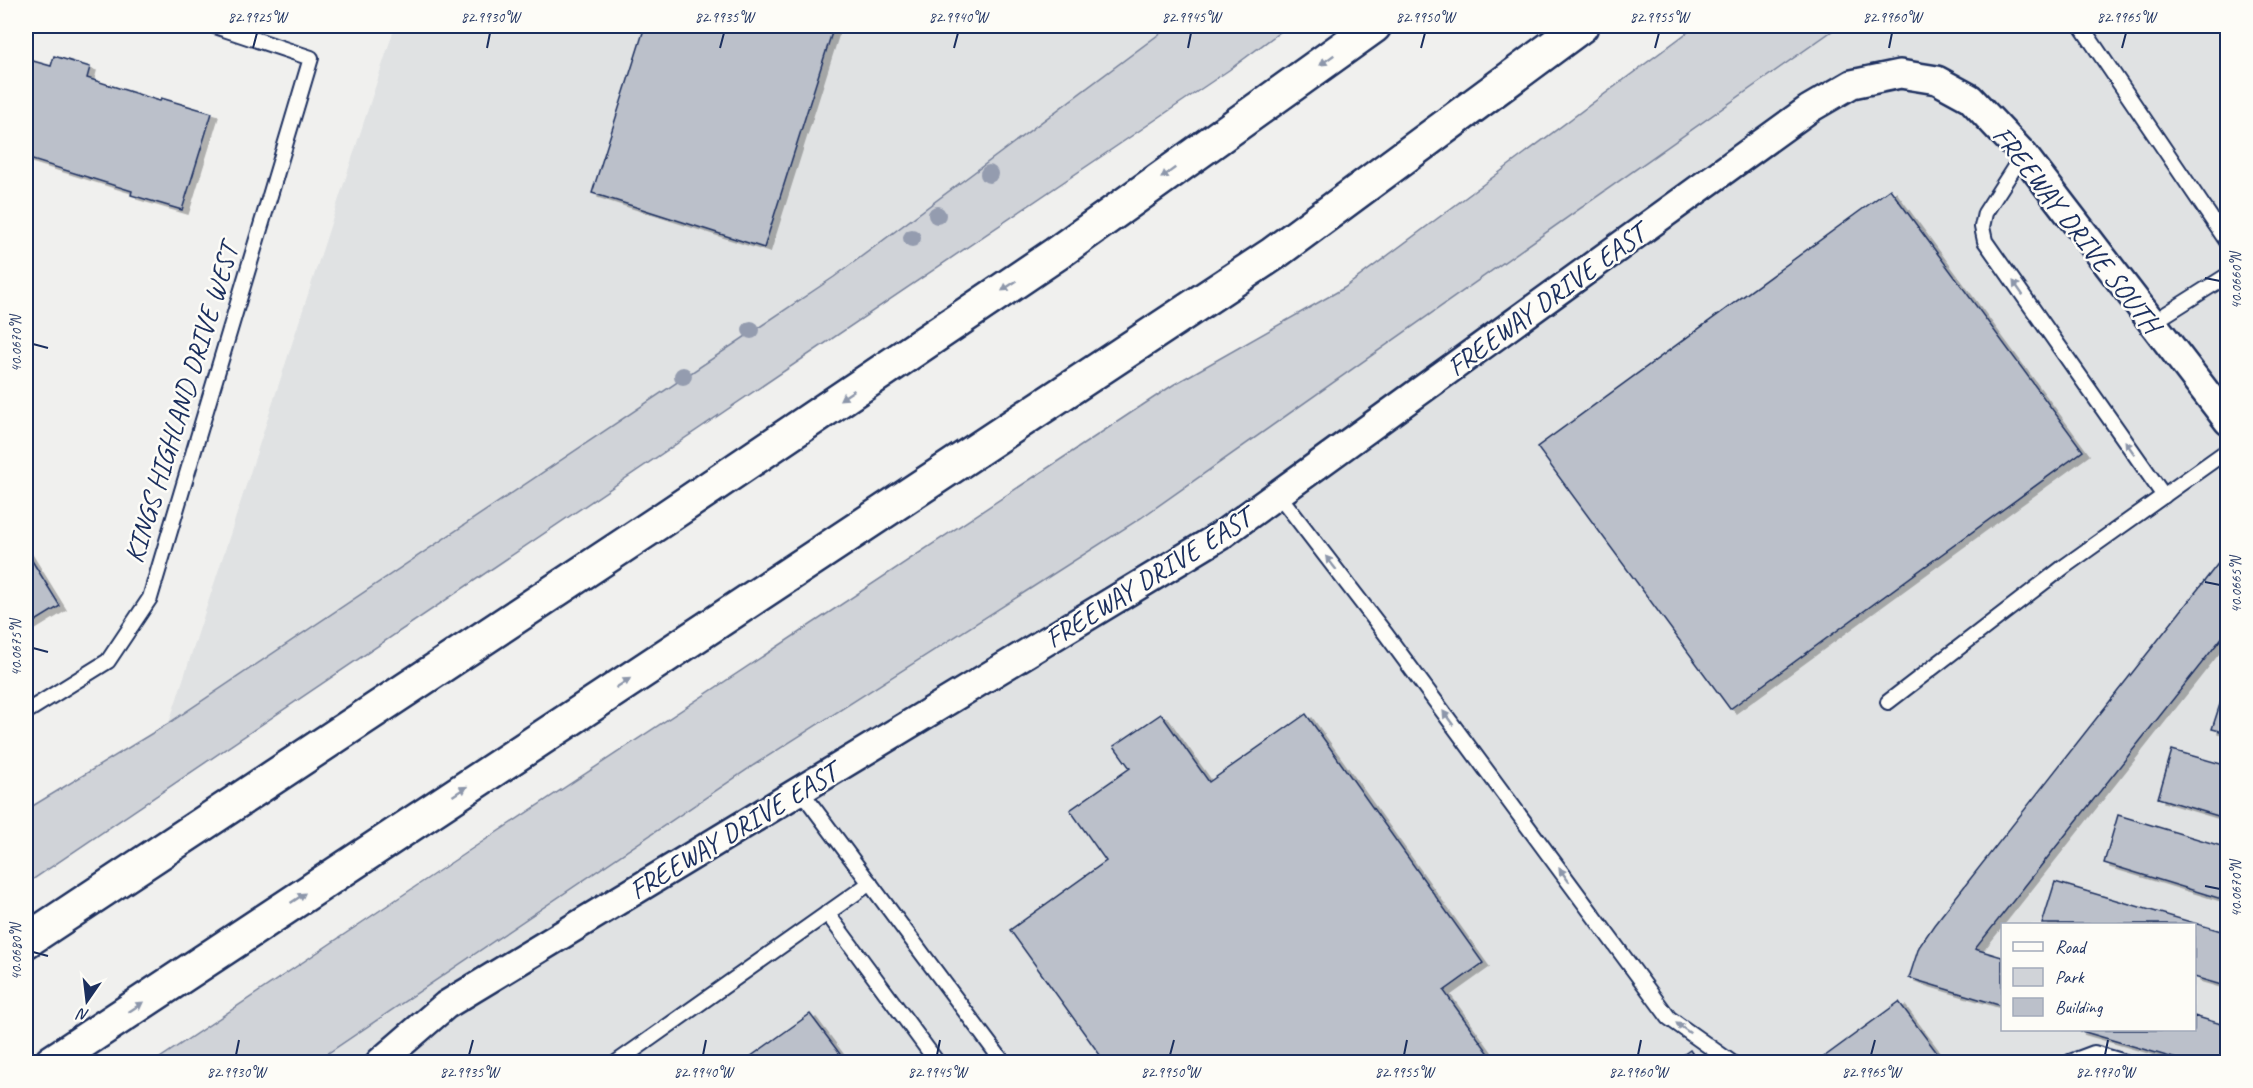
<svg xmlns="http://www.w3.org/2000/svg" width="2253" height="1088" font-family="Caveat,sans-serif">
<defs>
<filter id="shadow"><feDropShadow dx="6" dy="4" stdDeviation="0" flood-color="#0004"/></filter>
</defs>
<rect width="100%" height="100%" fill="#f0f0ee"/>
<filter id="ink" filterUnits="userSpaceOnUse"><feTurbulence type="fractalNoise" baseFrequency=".0167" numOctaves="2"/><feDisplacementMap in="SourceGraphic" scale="12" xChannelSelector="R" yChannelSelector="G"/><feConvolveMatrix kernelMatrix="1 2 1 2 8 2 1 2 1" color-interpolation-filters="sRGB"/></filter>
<g filter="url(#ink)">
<g fill="#e0e2e3" fill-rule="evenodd">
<path d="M395,26H1170L834,277L169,723Z"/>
<path d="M1839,26H2227V1062H315L754,765L1141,518ZM2002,924H2194V1030H2002Z"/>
</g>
<g fill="#d0d3d8" stroke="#76819b" stroke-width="1.5">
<path d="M1170,26H1288L1229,70L26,884V810L169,723L834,277Z"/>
<path d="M1696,26H1839L1141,518L754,765L315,1062H154L464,854L1173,385L1344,288Z"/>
</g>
<g fill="#bbc0ca" stroke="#1b2f5e" stroke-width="1.5" filter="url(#shadow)">
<path d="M645,26H834L764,248L592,193Z"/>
<path d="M54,56L90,67L87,78L160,101L161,98L212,113L182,210L131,195L132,191L26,158V59L51,66Z"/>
<path d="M1890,189L2083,451L1730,709L1537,447Z"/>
<path d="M26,551L60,606L26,627Z"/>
<path d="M2224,556L2228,558V630L1975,949L2002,957V1006L1909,978L1919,947L1934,925Z"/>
<path d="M2223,695L2228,697V733L2212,729Z"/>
<path d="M1161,714L1209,782L1306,714L1483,963L1444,991L1495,1062H1105L1010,930L1106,861L1070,810L1130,768L1114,746Z"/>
<path d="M2172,750L2228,766V819L2158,798Z"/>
<path d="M2118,815L2228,848V901L2104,863Z"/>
<path d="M2055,882L2228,933V987L2194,977V924H2042Z"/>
<path d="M1899,1002L1944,1062H1817Z"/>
<path d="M810,1014L846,1062H743Z"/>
<path d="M2194,1016L2228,1026V1062H2187L2078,1030H2194Z"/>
<path d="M1690,1050L1698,1062H1673Z"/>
</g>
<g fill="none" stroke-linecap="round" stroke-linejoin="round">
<defs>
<g id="service">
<path d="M2081,26L2228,243"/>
<path d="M2023,154L1985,213L1982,227L1985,241L2164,496"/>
<path d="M2152,323L2228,275"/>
<path d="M1278,494L1385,633L1669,1018L1731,1062"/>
<path d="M1888,702L2065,566L2228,450"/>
<path d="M26,712L108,661L150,598L311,58L215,26"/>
<path d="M801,791L1003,1062"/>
<path d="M827,913L937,1062"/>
<path d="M617,1062L870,883"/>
<path d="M2070,1062L2094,1053L2125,1062"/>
</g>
<path id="minor" d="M380,1062L446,1005L1220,536L1809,109L1852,84L1900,74L1937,80L1970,98L2023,154L2228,421"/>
<g id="motorway">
<path d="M26,941L665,518L1056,254L1374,26"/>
<path d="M52,1062L1273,254L1581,26"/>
</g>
</defs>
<use href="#service" stroke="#1b2f5e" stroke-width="18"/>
<use href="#minor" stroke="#1b2f5e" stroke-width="32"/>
<use href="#motorway" stroke="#1b2f5e" stroke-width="38"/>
<use href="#service" stroke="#fdfcf7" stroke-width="14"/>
<use href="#minor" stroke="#fdfcf7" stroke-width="27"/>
<use href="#motorway" stroke="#fdfcf7" stroke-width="33"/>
</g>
<g fill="#949caf">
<circle cx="989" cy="174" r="9"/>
<circle cx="937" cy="215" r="9"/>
<circle cx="912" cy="238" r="9"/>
<circle cx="751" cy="330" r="9"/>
<circle cx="683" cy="376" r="9"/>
</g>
<defs><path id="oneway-solid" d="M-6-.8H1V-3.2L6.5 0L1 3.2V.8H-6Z" transform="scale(1.5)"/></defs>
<g fill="#8c96aa">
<use href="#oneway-solid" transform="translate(1327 60) rotate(144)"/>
<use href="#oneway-solid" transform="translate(1168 173) rotate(144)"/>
<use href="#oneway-solid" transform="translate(1009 286) rotate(146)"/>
<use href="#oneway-solid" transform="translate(2018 288) rotate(-125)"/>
<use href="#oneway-solid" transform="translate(847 395) rotate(146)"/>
<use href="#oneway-solid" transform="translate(2130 448) rotate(-125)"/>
<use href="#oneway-solid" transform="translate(1331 563) rotate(-128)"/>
<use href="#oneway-solid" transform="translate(623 683) rotate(-33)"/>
<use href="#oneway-solid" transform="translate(1448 718) rotate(-126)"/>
<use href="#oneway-solid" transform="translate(460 791) rotate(-33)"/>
<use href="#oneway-solid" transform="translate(1564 875) rotate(-126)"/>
<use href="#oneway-solid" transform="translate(298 898) rotate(-34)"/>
<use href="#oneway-solid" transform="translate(136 1007) rotate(-34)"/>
<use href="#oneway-solid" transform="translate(1683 1028) rotate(-144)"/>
</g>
</g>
<path fill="none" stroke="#1b2f5e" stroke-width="2" d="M253,48L257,33M487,48L490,33M720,48L724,33M954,48L958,33M1188,48L1191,33M1421,48L1425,33M1655,48L1659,33M1889,48L1892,33M2122,48L2126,33M2205,278L2220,281M33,344L48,348M2205,582L2220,585M33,648L48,652M2205,886L2220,889M33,952L48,956M236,1055L239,1040M469,1055L473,1040M703,1055L706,1040M937,1055L940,1040M1170,1055L1174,1040M1404,1055L1407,1040M1638,1055L1641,1040M1871,1055L1875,1040M2105,1055L2108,1040"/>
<g text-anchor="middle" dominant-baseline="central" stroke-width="5" stroke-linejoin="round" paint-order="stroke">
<g font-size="28" fill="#1b2f5e" stroke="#fdfcf7">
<text transform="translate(2077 229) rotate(52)">FREEWAY DRIVE SOUTH</text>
<text transform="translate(1546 300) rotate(-36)">FREEWAY DRIVE EAST</text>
<text transform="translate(181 403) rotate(-73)">KINGS HIGHLAND DRIVE WEST</text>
<text transform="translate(1148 578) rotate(-32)">FREEWAY DRIVE EAST</text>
<text transform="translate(733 831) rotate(-31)">FREEWAY DRIVE EAST</text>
</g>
</g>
<rect width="2253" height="1088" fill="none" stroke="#fdfcf7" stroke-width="66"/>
<rect x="2001" y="923" width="195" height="108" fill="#fdfcf7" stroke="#a3aaba" stroke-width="1.5"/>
<rect x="2013" y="942" width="30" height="9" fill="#fdfcf7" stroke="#a3aaba" stroke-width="1.5"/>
<text x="2055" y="953" font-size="18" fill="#1b2f5e">Road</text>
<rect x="2013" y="968" width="30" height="18" fill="#d0d3d8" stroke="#a3aaba" stroke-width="1.5"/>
<text x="2055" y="983" font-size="18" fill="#1b2f5e">Park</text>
<rect x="2013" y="998" width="30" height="18" fill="#bbc0ca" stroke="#a3aaba" stroke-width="1.5"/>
<text x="2055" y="1013" font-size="18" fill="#1b2f5e">Building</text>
<g transform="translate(87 1001) rotate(194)" stroke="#fdfcf7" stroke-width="4.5" paint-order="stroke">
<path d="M0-4.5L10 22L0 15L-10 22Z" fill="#1b2f5e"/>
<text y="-9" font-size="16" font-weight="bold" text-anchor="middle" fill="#1b2f5e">N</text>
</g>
<rect x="33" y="33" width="2187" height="1022" fill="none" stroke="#1b2f5e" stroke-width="2"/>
<g font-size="15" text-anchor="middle" fill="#1b2f5e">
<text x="257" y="22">82.9925°W</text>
<text x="490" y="22">82.9930°W</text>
<text x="724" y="22">82.9935°W</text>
<text x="958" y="22">82.9940°W</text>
<text x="1191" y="22">82.9945°W</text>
<text x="1425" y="22">82.9950°W</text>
<text x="1659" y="22">82.9955°W</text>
<text x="1892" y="22">82.9960°W</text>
<text x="2126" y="22">82.9965°W</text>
<text transform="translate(2236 281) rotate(-90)" y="5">40.0660°N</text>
<text transform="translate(16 344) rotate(-90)" y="5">40.0670°N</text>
<text transform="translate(2236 585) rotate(-90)" y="5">40.0665°N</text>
<text transform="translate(16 648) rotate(-90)" y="5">40.0675°N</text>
<text transform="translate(2236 889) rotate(-90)" y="5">40.0670°N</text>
<text transform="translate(16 952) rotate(-90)" y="5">40.0680°N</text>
<text x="236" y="1077">82.9930°W</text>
<text x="469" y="1077">82.9935°W</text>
<text x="703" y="1077">82.9940°W</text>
<text x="937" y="1077">82.9945°W</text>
<text x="1170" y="1077">82.9950°W</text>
<text x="1404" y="1077">82.9955°W</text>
<text x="1638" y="1077">82.9960°W</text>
<text x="1871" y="1077">82.9965°W</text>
<text x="2105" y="1077">82.9970°W</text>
</g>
</svg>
